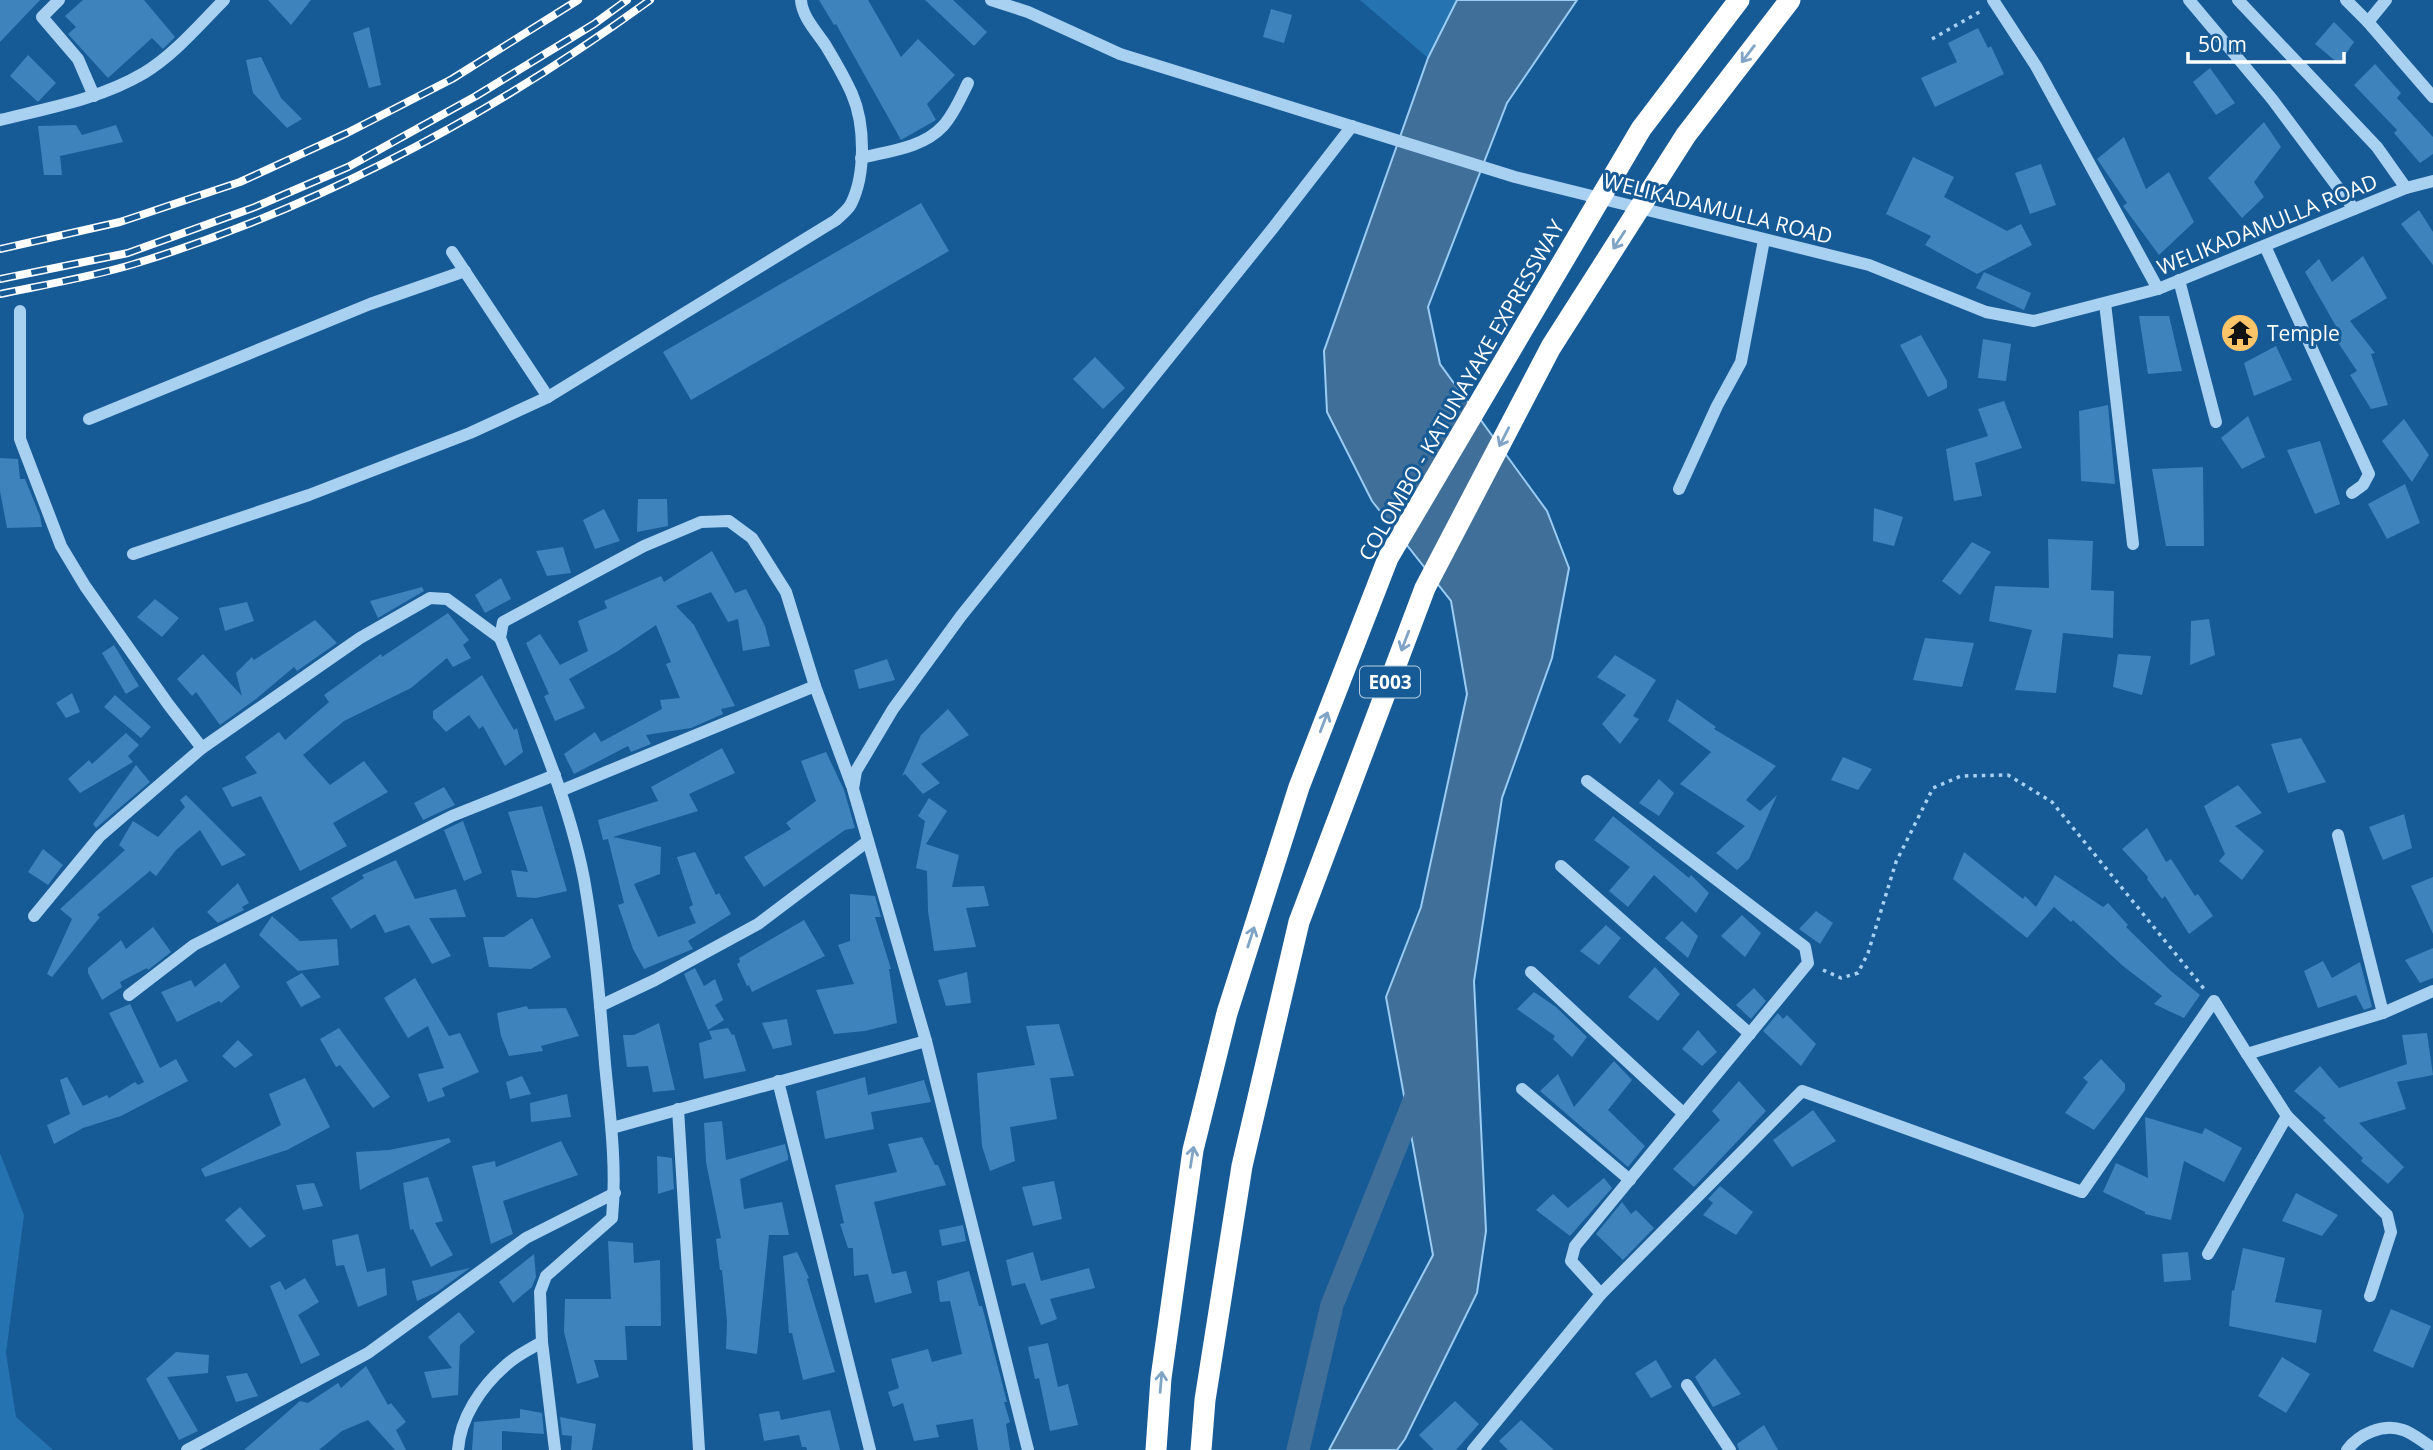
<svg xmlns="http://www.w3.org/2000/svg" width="2433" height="1450" font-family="'Open Sans',sans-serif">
<rect width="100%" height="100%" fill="#165a96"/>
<g fill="#2673b2">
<path d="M1360,0H1457L1428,58Z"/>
<path d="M0,1153L24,1215L6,1353L16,1417L53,1450H0Z"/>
</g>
<path fill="#40709a" stroke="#9accf4" stroke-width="2" d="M1457,0H1577L1507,103L1428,307L1440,364L1547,511L1569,568L1552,658L1502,798L1474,981L1486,1231L1477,1293L1405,1439L1397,1450H1329L1433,1255L1386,997L1421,907L1467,694L1451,601L1372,501L1327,412L1324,351L1428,58Z"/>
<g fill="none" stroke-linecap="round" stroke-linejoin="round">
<path stroke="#40709a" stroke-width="23" d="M1298,1450L1332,1305L1419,1089"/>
</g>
<g fill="#3f83bd">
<path d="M0,0H40L0,42Z"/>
<path d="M83,0H144L175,37L163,49L152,38L108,78L68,34L76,27L65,16Z"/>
<path d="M268,0H311L291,25Z"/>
<path d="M819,0H868L901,57L918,39L955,75L927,104L936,120L901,140L836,24L834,25Z"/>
<path d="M925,0H953L987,32L974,46Z"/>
<path d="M1271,9L1292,15L1284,43L1263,37Z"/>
<path d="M2334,22L2354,42L2339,64L2315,44Z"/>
<path d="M369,27L381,85L369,88L353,33Z"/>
<path d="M1978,28L1988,48L1991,46L2004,74L1935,107L1921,78L1957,62L1948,43Z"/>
<path d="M28,55L56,83L38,102L10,76Z"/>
<path d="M261,57L281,98L302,119L287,128L253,93L246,60Z"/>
<path d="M2375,64L2401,93L2397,98L2433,137V154L2420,163L2394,133L2397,130L2354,85Z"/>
<path d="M2210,68L2235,103L2216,115L2193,82Z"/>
<path d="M2264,122L2281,147L2254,182L2264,197L2242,218L2208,178Z"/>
<path d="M76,125L82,135L116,125L123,142L60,156L62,175H44L38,126Z"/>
<path d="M2124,137L2146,189L2169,172L2194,222L2159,255L2123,206L2127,203L2097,159Z"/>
<path d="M1913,157L1954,177L1944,197L2007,231L2021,224L2032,245L1977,274L1925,245L1931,236L1886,214Z"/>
<path d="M2041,164L2056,205L2030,214L2015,173Z"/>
<path d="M921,203L949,251L691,400L663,352Z"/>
<path d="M2419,210L2433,232V265L2401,224Z"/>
<path d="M2363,256L2387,298L2350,321L2375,353L2371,354L2388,405L2371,409L2350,375L2357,371L2331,332L2337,328L2305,272L2319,259L2332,282Z"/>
<path d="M1984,272L2031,293L2024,310L1976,288Z"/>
<path d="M2139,316H2169L2182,371L2148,374Z"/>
<path d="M1921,335L1947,381V388L1928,397L1900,345Z"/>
<path d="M1983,339L2011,344L2006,381L1978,378Z"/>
<path d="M2276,346L2292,380L2254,396L2244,363Z"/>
<path d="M1095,357L1125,388L1103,409L1073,379Z"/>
<path d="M2004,401L2022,448L1975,463L1982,496L1954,501L1946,449L1988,436L1978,409Z"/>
<path d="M2108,405L2115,484L2081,481L2079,411Z"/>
<path d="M2248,416L2265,457L2242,469L2221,438Z"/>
<path d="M2404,419L2429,455L2412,482L2382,441Z"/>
<path d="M2320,441L2340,504L2315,514L2287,450Z"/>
<path d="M0,458L18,459L20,479H25L40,516L42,527L7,528L0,491Z"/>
<path d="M2203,467L2204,546H2166L2152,469Z"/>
<path d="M2405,484L2420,523L2387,539L2368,504Z"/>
<path d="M638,499H667L668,526L637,532Z"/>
<path d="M1874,508L1903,517L1894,546L1873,541Z"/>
<path d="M604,509L620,541L595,549L583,520Z"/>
<path d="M2048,539L2093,541L2091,590L2114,591L2113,638L2063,633L2056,693L2015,690L2032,630L1989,621L1995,586L2049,588Z"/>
<path d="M1972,542L1991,552L1960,595L1942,581Z"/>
<path d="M563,547L571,573L547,576L536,551Z"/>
<path d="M712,551L735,593L746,589L765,626L770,646L743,651L738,619L728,622L711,592L676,606L694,625L735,706L721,709L723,714L691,728L646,735L651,744L631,752L628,746L574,774L564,754L595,732L601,742L662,709L660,700L680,698L666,664L671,662L656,625L618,651L569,679L585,708L555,721L544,696L549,694L526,643L540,634L560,665L588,651L578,621L607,608L604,601L661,576L664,582Z"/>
<path d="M501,578L511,599L485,613L475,595Z"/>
<path d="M422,587L424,591L378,618L370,601Z"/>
<path d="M155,599L179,618L162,637L137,617Z"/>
<path d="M247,602L254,621L225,631L219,608Z"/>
<path d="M448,613L469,640L463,645L471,658L453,667L447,658L411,688L344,721L303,755L330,785L364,761L388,792L333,823L347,846L300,871L261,796L232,807L222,788L257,773L245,757L279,732L285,740L329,702L324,695L381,654L382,657Z"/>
<path d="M2209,619L2215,655L2190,665L2191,621Z"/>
<path d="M315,620L337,643L297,671L294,667L256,699L220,725L196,692L192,696L177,679L203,654L242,696L236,673L252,657L254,660Z"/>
<path d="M1925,638L1974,643L1962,687L1913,680Z"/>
<path d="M114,645L139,686L126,694L102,653Z"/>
<path d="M2118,654L2151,656L2142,695L2113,687Z"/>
<path d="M1615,655L1656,680L1633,716L1639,719L1620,744L1602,724L1626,695L1597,677Z"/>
<path d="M887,659L895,680L859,689L854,670Z"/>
<path d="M482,675L514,730L517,728L523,752L505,766L483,726L479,729L469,715L446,732L433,718V711Z"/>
<path d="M72,693L80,712L66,718L56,703Z"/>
<path d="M115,695L151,727L141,738L104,707Z"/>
<path d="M1677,699L1716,727L1714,729L1776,766L1746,800L1760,811L1777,795L1749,859L1737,870L1716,853L1745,826L1680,784L1711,752L1668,721Z"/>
<path d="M948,709L969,735L921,764L940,783L923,794L905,774L902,776L921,735Z"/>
<path d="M126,733L139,745L128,756L133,762L80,793L68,779L89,760L92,764Z"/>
<path d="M2301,738L2326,782L2288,793L2271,744Z"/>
<path d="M722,748L735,773L689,794L698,811L613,837L661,847L660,874L634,884L658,937L696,923L689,907L693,905L677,857L695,852L716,895L719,893L731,914L688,941L693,949L644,969L633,949L618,905L624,903L608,839L603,840L598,820L658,801L651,787Z"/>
<path d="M826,752L844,790L855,828L845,830L764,887L744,857L791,829L786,823L816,801L801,761Z"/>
<path d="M1843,757L1872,769L1858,790L1831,780Z"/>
<path d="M136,765L150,782L96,828L93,824Z"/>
<path d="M1659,779L1674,793L1659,816L1639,803Z"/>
<path d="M2238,785L2262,813L2235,826L2264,851L2242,880L2219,861L2225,854L2204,806Z"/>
<path d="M444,787L455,805L423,820L414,803Z"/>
<path d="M186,795L246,855L222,866L200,830L176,850L156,876L150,871L97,915L100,917L52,977L47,974L72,919L60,909L125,850L119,845L133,821L158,837L185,807L180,800Z"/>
<path d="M929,798L947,811L926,844L959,855L952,887L984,886L989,906L966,908L976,947L934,951L928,911L927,871L916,868L925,821L918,816Z"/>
<path d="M542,806L567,891L536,898L517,897L511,870L528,872L508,812Z"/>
<path d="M2404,814L2412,848L2383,860L2369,827Z"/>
<path d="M1613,816L1689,878L1691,875L1709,893L1696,913L1654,875L1628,907L1609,891L1630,867L1594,840Z"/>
<path d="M463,821L482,873L464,881L444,830Z"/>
<path d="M2147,828L2166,862L2171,859L2195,896L2198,894L2213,916L2189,934L2165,896L2162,899L2147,879L2148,877L2122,849Z"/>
<path d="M43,849L63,865L48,885L28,872Z"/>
<path d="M1964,852L2023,899L2025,896L2036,907L2055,875L2103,907L2108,903L2128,925L2126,927L2171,971L2200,995L2184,1018L2154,1004L2162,996L2123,966L2073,920L2071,922L2054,907L2027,938L1953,879Z"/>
<path d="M396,860L415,899L456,889L466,917L429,918L451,956L432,964L409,925L385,933L375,914L351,929L331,898L364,878L362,875Z"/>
<path d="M2433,877V934L2411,886Z"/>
<path d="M238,883L249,903L242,907L244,910L218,923L207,912Z"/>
<path d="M850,894L875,896L881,917H875L891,969H889L897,1023L865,1031L834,1034L816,990L854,984L838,945L850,941Z"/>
<path d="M1816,911L1833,923L1820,944L1799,929Z"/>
<path d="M1742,915L1761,933L1745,957L1721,936Z"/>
<path d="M272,916L300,941L337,939L339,965L298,971L259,935Z"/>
<path d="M532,918L551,957L531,969L489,967L483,937H504Z"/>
<path d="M804,920L825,956L752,992L749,985L747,986L737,964L740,962L739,958Z"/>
<path d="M1682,921L1698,936L1688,958L1665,938Z"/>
<path d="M1606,925L1621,938L1599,965L1580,951Z"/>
<path d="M153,927L171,952L148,970L147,968L120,982L122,987L102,1000L88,973V968L121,940L126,949Z"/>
<path d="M2433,948V978L2420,983L2405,960Z"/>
<path d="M2323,961L2332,978L2360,962L2372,1007L2364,1010L2356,995L2318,1008L2304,971Z"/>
<path d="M225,963L240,987L221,1003L219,1001L177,1022L161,992L191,980L195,987Z"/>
<path d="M1655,967L1680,994L1658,1021L1628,997Z"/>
<path d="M695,968L704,986L715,979L723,1000L715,1005L724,1020L708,1030L684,974Z"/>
<path d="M967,972L971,1003L946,1006L938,980Z"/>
<path d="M302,973L321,997L301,1007L286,982Z"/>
<path d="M415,978L449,1036L460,1033L479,1072L442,1088L445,1096L428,1102L418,1074L444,1068L428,1026L408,1038L384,998Z"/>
<path d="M1754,988L1766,1001L1751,1019L1736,1005Z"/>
<path d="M1534,992L1556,1007L1587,1037L1572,1057L1553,1039L1555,1036L1517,1009Z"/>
<path d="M130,1004L160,1068L176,1059L188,1081L121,1116L83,1128L54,1144L47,1125L70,1114L60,1080L67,1077L83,1106L107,1095L109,1098L135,1082L138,1085L144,1082L109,1013Z"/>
<path d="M527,1006L528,1009L566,1008L579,1036L541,1046L543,1051L509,1056L501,1036L497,1013Z"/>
<path d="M1778,1013L1783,1019L1787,1015L1816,1044L1801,1066L1763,1031Z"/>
<path d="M787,1019L792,1045L773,1049L762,1023Z"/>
<path d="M659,1023L675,1090L653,1092L648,1066L627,1067L623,1035H634Z"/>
<path d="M1059,1024L1074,1076L1050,1078L1057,1119L1010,1127L1015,1161L990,1171L982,1146L977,1073L1035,1065L1026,1026Z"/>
<path d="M339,1028L390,1097L373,1108L340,1065L336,1067L320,1039Z"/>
<path d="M728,1028L732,1035L734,1034L746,1071L704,1079L699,1043L712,1039L709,1031Z"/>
<path d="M1698,1030L1717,1052L1702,1066L1682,1049Z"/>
<path d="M2427,1033L2433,1075L2397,1082L2406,1109L2359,1123L2404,1167L2388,1184L2361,1161L2363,1158L2323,1120L2326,1118L2294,1091L2320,1066L2339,1088L2407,1064L2402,1035Z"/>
<path d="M238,1040L253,1055L235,1068L222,1056Z"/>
<path d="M2101,1059L2125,1084V1090L2094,1130L2065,1113L2088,1082L2083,1078Z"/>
<path d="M1614,1061L1632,1080L1608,1110L1645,1146L1628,1167L1540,1091L1558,1074L1574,1107Z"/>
<path d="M522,1076L531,1094L510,1099L506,1082Z"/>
<path d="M865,1077L868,1095L924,1080L931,1102L871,1112L874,1129L825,1139L816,1091Z"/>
<path d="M305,1078L330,1127L287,1150L205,1177L201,1169L281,1125L269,1094Z"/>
<path d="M1739,1081L1766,1111L1694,1187L1673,1169L1720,1120L1712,1111Z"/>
<path d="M567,1094L571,1117L531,1122L530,1103Z"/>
<path d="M1813,1110L1836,1141L1792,1167L1773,1140Z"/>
<path d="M2145,1117L2202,1134L2205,1128L2242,1148L2224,1182L2184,1161L2171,1220L2145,1214V1212L2103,1192L2116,1163L2148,1178Z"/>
<path d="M722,1121L726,1160L785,1144L788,1156V1160L740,1179L744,1209L782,1202L789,1235H769L757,1354L726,1349L727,1321L722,1270H720L716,1239L721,1238L706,1162L704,1123Z"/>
<path d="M922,1137L935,1165H938L946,1185L874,1202L892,1274L906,1271L912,1293L875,1303L868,1274L854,1276L853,1248H848L840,1224L844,1223L835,1185L897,1172L888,1144Z"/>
<path d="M449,1138L451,1142L360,1190L356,1152L389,1150Z"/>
<path d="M561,1141L578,1175L503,1201L513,1234L491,1244L472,1166L495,1161L496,1167Z"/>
<path d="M657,1156L672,1158L674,1189L658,1194Z"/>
<path d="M428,1177L443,1221L435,1223L453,1255L431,1267L413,1229L410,1230L403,1183Z"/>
<path d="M1604,1178L1612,1188L1570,1236L1536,1210L1553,1194L1568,1208Z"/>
<path d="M1054,1181L1062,1219L1033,1226L1022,1187Z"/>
<path d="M314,1183L323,1206L303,1210L296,1185Z"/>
<path d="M1720,1186L1753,1212L1736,1235L1703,1215L1713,1203L1708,1199Z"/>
<path d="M2296,1193L2338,1215L2322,1236L2282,1221Z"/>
<path d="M1622,1202L1631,1214L1636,1210L1654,1228L1623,1260L1596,1234Z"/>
<path d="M240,1207L266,1236L250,1248L225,1220Z"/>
<path d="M963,1225L966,1241L942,1246L939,1230Z"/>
<path d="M358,1234L367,1272L385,1268L387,1295L358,1307L344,1265L336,1266L332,1240Z"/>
<path d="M608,1241L633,1243L634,1263L660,1260L661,1326H625L627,1360H594L599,1377L577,1384L564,1332L565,1299H611Z"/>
<path d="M2243,1248L2285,1258L2275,1302L2322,1310L2316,1343L2229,1326L2232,1290L2234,1291Z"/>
<path d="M797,1252L809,1278L807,1279L835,1372L803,1380L792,1333H789L783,1256Z"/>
<path d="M1033,1252L1041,1281L1089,1268L1095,1288L1050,1299L1057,1319L1041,1325L1025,1283L1012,1286L1006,1260Z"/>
<path d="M2188,1252L2191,1280L2164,1282L2162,1254Z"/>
<path d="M534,1254L536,1277L532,1287L513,1303L499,1282Z"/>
<path d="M470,1268L437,1292L417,1301L412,1281Z"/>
<path d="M969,1271L979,1306H982L1007,1402H1004L1010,1422L1006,1424L1010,1450H978L973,1419L936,1425L939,1437L914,1441L903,1403L893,1407L888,1392L899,1388L891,1359L928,1349L932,1362L962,1354L950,1301L940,1302L937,1281Z"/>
<path d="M305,1278L319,1302L298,1315L320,1355L301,1364L270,1286L280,1281L285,1290Z"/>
<path d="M2391,1309L2431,1326L2413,1368L2373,1351Z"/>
<path d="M459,1312L475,1332L460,1345L458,1395L432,1398L424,1372L452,1368L428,1337Z"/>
<path d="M1048,1343L1058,1387L1068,1384L1078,1425L1050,1431L1039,1378L1035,1379L1028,1347Z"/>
<path d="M176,1352L209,1355L208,1373L167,1377L198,1431L179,1440L146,1379Z"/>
<path d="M2282,1357L2310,1374L2286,1413L2258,1396Z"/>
<path d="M1715,1358L1741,1394L1713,1407L1695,1377Z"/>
<path d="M1656,1360L1672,1387L1651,1398L1635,1373Z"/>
<path d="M366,1366L388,1405L391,1403L406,1422L396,1430L406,1450H395L368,1420L342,1431L319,1450H244L300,1401L308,1403L338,1383L341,1388Z"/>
<path d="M247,1373L258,1396L236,1402L226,1376Z"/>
<path d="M1455,1401L1479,1424L1456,1450H1434L1419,1435Z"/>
<path d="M520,1409L542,1413L544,1434L502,1431V1450H472L474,1422L520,1418Z"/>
<path d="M830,1410L840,1450H807L806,1447H802L799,1435L764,1441L759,1414L779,1411L781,1420Z"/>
<path d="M560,1417L596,1424L592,1450H571L572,1436L562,1435Z"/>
<path d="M1521,1420L1554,1450H1508L1499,1441Z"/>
<path d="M1764,1425L1778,1450H1739L1737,1444Z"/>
</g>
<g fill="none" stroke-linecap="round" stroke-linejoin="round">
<g stroke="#a8d0f1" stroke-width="3.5" stroke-dasharray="3.5 5" stroke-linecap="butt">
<path d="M1932,39L1981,11"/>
<path d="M1823,970L1841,978L1858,973L1868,953L1896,862L1933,788L1961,776L2008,775L2052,802L2205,990"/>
</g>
<g stroke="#a8d0f1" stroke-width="12">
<path d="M59,0L42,17L78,59L94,96"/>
<path d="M991,0L1028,12L1120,54L1515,177L1869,265L1986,312L2034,321L2158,289L2406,188L2433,181"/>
<path d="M1993,0L2036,66L2158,289"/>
<path d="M2189,0L2272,99L2354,209"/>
<path d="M2238,0L2377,147L2406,188"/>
<path d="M2346,0L2368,22"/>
<path d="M2386,0L2368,22L2433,97"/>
<path d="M0,120C49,108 100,99 144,73C175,54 199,25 224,0"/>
<path d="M861,158C889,151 923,148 943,126C954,114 961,97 968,83"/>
<path d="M2265,246L2369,474L2363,485L2352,493"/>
<path d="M452,252L548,397"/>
<path d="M2179,280L2216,422"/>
<path d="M2105,303L2133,544"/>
<path d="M20,311V439L61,546L85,586L168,704L202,748"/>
<path d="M89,419L370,304L465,271"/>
<path d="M1679,489L1717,406L1741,362L1764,240"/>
<path d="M133,554L309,495L470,433L548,397L836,220C841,215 848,210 851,204C866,174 865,124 852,94C845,78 835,61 826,46C817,32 802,17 801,0"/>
<path d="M1587,781L1805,947L1808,963L1575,1246L1571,1261L1601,1294"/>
<path d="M560,791L815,686"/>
<path d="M2338,835L2383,1013"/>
<path d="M1561,866L1750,1034"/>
<path d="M34,916L100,836L202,748L360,638L430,598L447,599L500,638"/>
<path d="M1531,972L1684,1114"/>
<path d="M129,995L194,945L452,816L555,775"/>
<path d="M600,1006L655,980L758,924L868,841"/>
<path d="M2247,1054L2287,1116L2387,1215L2391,1232L2370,1296"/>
<path d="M778,1081L870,1450"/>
<path d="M1522,1089L1630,1180"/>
<path d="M678,1109L699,1450"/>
<path d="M612,1128L926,1041"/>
<path d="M2208,1254L2287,1116"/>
<path d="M1687,1385L1730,1450"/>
<path d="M187,1450L368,1353L526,1238L615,1193"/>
<path d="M458,1450C460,1418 481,1387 505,1366C515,1356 530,1349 542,1342"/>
<path d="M555,1450L542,1342L540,1292L546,1276L612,1218C617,1166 610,1116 605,1064C600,1003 595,940 584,879C568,797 532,716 500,638L503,622L644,546L701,522L729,521L752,538L786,592L815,686L852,786"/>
<path d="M1028,1450L926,1041L853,789L856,771L893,709L961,616L1273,228L1352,126"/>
<path d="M1473,1450L1601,1294L1802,1091L2082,1192L2214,1001L2247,1054L2383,1013L2433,991"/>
<path d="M2347,1450C2359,1434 2383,1423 2403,1430C2413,1433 2424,1443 2433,1448"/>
</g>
<defs>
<g id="rail">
<path d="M0,249L120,222L240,182L347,133L452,79L578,0"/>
<path d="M0,279L128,253L255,207L348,167L476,96L594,24L627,0"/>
<path d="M0,294C44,285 91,277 134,264C320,207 493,114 650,0"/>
</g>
</defs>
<use href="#rail" stroke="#fff" stroke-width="8"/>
<use href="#rail" stroke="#165a96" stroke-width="5" stroke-dasharray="16" stroke-linecap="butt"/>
<g stroke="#fff" stroke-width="21">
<path d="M1156,1450L1161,1378L1193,1150L1227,1013L1299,787L1388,558L1641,129L1739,0"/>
<path d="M1201,1450L1205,1400L1242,1166L1299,922L1425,588L1551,347L1686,135L1790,0"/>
</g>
</g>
<defs><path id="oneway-shaft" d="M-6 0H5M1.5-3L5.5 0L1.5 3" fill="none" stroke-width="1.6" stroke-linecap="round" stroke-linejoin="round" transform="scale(1.75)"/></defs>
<g stroke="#7fa4c5">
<use href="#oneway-shaft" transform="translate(1748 54) rotate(127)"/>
<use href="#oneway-shaft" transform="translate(1619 240) rotate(123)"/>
<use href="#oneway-shaft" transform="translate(1504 437) rotate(117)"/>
<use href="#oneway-shaft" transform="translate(1405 641) rotate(111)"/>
<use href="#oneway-shaft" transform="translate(1324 722) rotate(-69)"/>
<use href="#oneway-shaft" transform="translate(1251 937) rotate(-72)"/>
<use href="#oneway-shaft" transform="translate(1192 1157) rotate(-81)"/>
<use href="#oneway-shaft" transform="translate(1161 1382) rotate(-85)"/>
</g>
<defs>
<symbol id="temple-disc" viewBox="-11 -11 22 22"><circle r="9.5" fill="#ffc568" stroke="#165a96"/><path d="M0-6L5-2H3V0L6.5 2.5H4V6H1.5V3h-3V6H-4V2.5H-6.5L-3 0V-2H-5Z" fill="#111"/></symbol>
</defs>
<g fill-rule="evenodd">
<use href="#temple-disc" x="2218" y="311" width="44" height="44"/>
</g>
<g text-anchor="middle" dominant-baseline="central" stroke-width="6" stroke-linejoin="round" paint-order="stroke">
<rect fill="#165a96" stroke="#b9cee0" stroke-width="2" x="1360" y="666.5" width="60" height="31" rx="5"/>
<g font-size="19" font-weight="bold" fill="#fff">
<text x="1390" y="682">E003</text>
</g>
<g font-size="21" fill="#fff" stroke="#165a96">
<text transform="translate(1718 208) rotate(14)">WELIKADAMULLA ROAD</text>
<text transform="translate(2267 224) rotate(-22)">WELIKADAMULLA ROAD</text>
<text transform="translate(1461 390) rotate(-60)">COLOMBO - KATUNAYAKE EXPRESSWAY</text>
</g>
<g font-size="21" fill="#fff" stroke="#165a96" text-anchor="start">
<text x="2267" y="333">Temple</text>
</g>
</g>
<path d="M2188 52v10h156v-10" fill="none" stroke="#ffffff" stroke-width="3.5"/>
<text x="2198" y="52" font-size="21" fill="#ffffff" stroke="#165a96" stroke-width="5" paint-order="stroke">50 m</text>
</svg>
